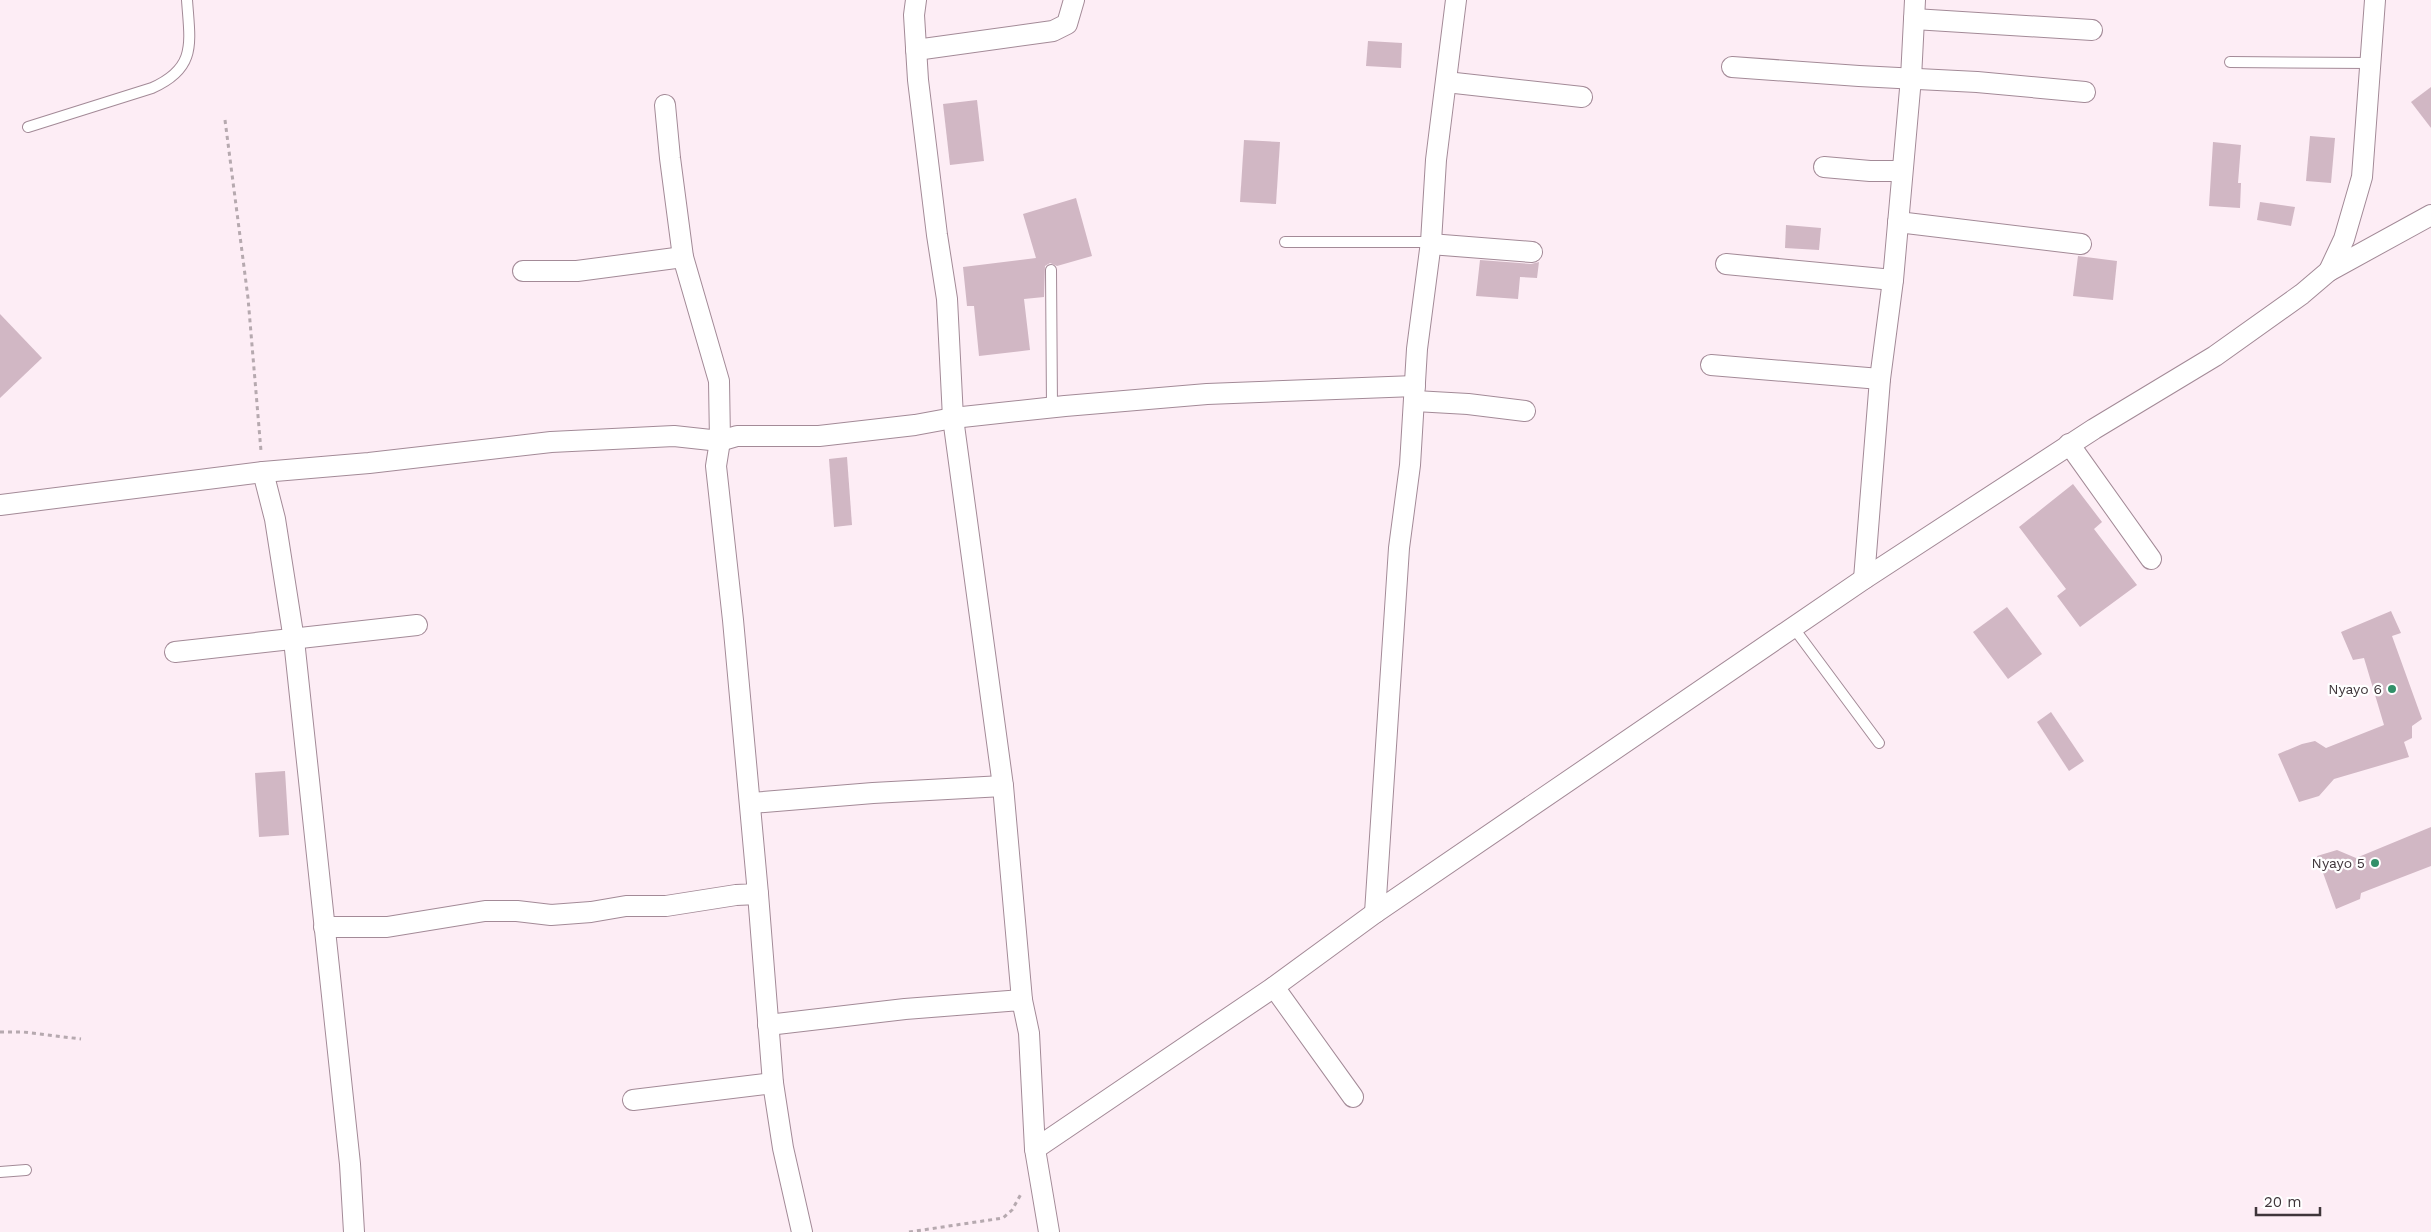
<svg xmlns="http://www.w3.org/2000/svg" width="2431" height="1232" font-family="'Work Sans',sans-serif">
<rect width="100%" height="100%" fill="#fdedf5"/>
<g fill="#d1b7c4">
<path d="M1368,41L1402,43L1401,68L1366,66Z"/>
<path d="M2431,87V128L2411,102Z"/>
<path d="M977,100L984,161L950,165L943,104Z"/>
<path d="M2310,136L2335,138L2331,183L2306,181Z"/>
<path d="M1244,140L1280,142L1276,204L1240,202Z"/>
<path d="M2213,142L2241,145L2238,183H2241L2240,208L2209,206Z"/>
<path d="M1076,198L1092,256L1057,266L1050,263L1045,266L1044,297L1024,299L1030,350L979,356L974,306H967L963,267L1036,258L1023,214Z"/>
<path d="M2260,202L2295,207L2291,226L2257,220Z"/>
<path d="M1786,225L1821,228L1819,250L1785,248Z"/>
<path d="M2078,256L2117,261L2113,300L2073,296Z"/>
<path d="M1480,260L1531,264L1539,262L1537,278L1520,277L1518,299L1476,296Z"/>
<path d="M0,314L42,358L0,398Z"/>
<path d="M847,457L852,525L834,527L829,459Z"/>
<path d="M2073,484L2102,522L2094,529L2137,585L2080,627L2057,596L2066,589L2019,527Z"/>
<path d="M2007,607L2042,654L2008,679L1973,632Z"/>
<path d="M2391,611L2401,633L2392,636L2422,719L2412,726V738L2404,742L2409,757L2334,779L2319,796L2299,802L2278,754L2302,744L2315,741L2326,748L2384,725L2364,658L2353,660L2341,632Z"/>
<path d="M2051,712L2084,761L2069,771L2037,722Z"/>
<path d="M285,771L289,835L259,837L255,773Z"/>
<path d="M2431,827V866L2361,893L2360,899L2336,909L2317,856L2337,850L2356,858Z"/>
</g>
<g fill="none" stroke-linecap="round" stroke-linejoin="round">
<defs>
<g id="lane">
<path d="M2230,62L2370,63"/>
<path d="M28,127L152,88C197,68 190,43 187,0"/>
<path d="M1285,242H1431"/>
<path d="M1051,270L1052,408"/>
<path d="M1793,627L1879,743"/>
<path d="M0,1172L26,1170"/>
</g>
<g id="street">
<path d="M916,0L914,15L918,80L937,235L947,299L953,418L1003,786L1022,1000"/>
<path d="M1914,19L2092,30"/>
<path d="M916,50L1053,31L1067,24L1074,0"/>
<path d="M1732,67L1859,76L1977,82L2085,92"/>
<path d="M1446,82L1582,97"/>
<path d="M1824,167L1870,171H1902"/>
<path d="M1898,222L2081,244"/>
<path d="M1430,244L1532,252"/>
<path d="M1726,264L1893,280"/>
<path d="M523,271H577L683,257"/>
<path d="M2329,271L2431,215"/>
<path d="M1711,365L1880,379"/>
<path d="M1415,401L1468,404L1525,411"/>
<path d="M2069,444L2151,559"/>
<path d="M263,472L275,519L294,640L350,1164L354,1232"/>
<path d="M0,505L263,472L369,463L551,442L674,436L720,441L737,436H819L915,425L953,418L1065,406L1207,394L1415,386"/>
<path d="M1864,579L1880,379L1893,280L1911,78L1915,0"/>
<path d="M175,652L417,625"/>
<path d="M751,803L873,793L1003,786"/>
<path d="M758,894L773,1083L783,1148L802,1232"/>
<path d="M1375,913L1399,548L1410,465L1417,349L1431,242L1436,160L1456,0"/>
<path d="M324,927H387L485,911H517L551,915L591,912L626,906H666L736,895L758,894L733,620L716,466L720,441L719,381L683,257L670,158L665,105"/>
<path d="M1274,987L1353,1097"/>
<path d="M768,1025L905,1009L1022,1000L1029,1033L1035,1149L1049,1232"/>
<path d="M633,1100L773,1083"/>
<path d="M1035,1149L1274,987L1375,913L1864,579L2094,429L2215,356L2302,294L2329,271L2344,239L2362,177L2375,0"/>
</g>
</defs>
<use href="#lane" stroke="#a38a97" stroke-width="12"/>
<use href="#street" stroke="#a38a97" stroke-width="22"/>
<g stroke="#b6a9af" stroke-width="3" stroke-dasharray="4 4" stroke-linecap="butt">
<path d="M225,120L248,298L261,451"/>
<path d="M0,1032H23L81,1039"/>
<path d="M909,1232L1003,1218L1012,1210L1021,1194"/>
</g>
<use href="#lane" stroke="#fff" stroke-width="10"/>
<use href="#street" stroke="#fff" stroke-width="20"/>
</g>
<g fill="#319069" stroke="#fff" stroke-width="2">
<circle cx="2392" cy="689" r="5"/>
<circle cx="2375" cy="863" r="5"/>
</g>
<g text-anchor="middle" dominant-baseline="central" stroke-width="4.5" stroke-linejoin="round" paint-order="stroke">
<g font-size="14" fill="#3f353a" stroke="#fff" text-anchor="end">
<text x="2382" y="689">Nyayo 6</text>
<text x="2365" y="863">Nyayo 5</text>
</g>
</g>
<path d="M2256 1207v8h64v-8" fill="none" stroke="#3f353a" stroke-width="2.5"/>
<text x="2264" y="1207" font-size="15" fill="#3f353a" stroke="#ffffff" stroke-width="4" paint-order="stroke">20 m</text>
</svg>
